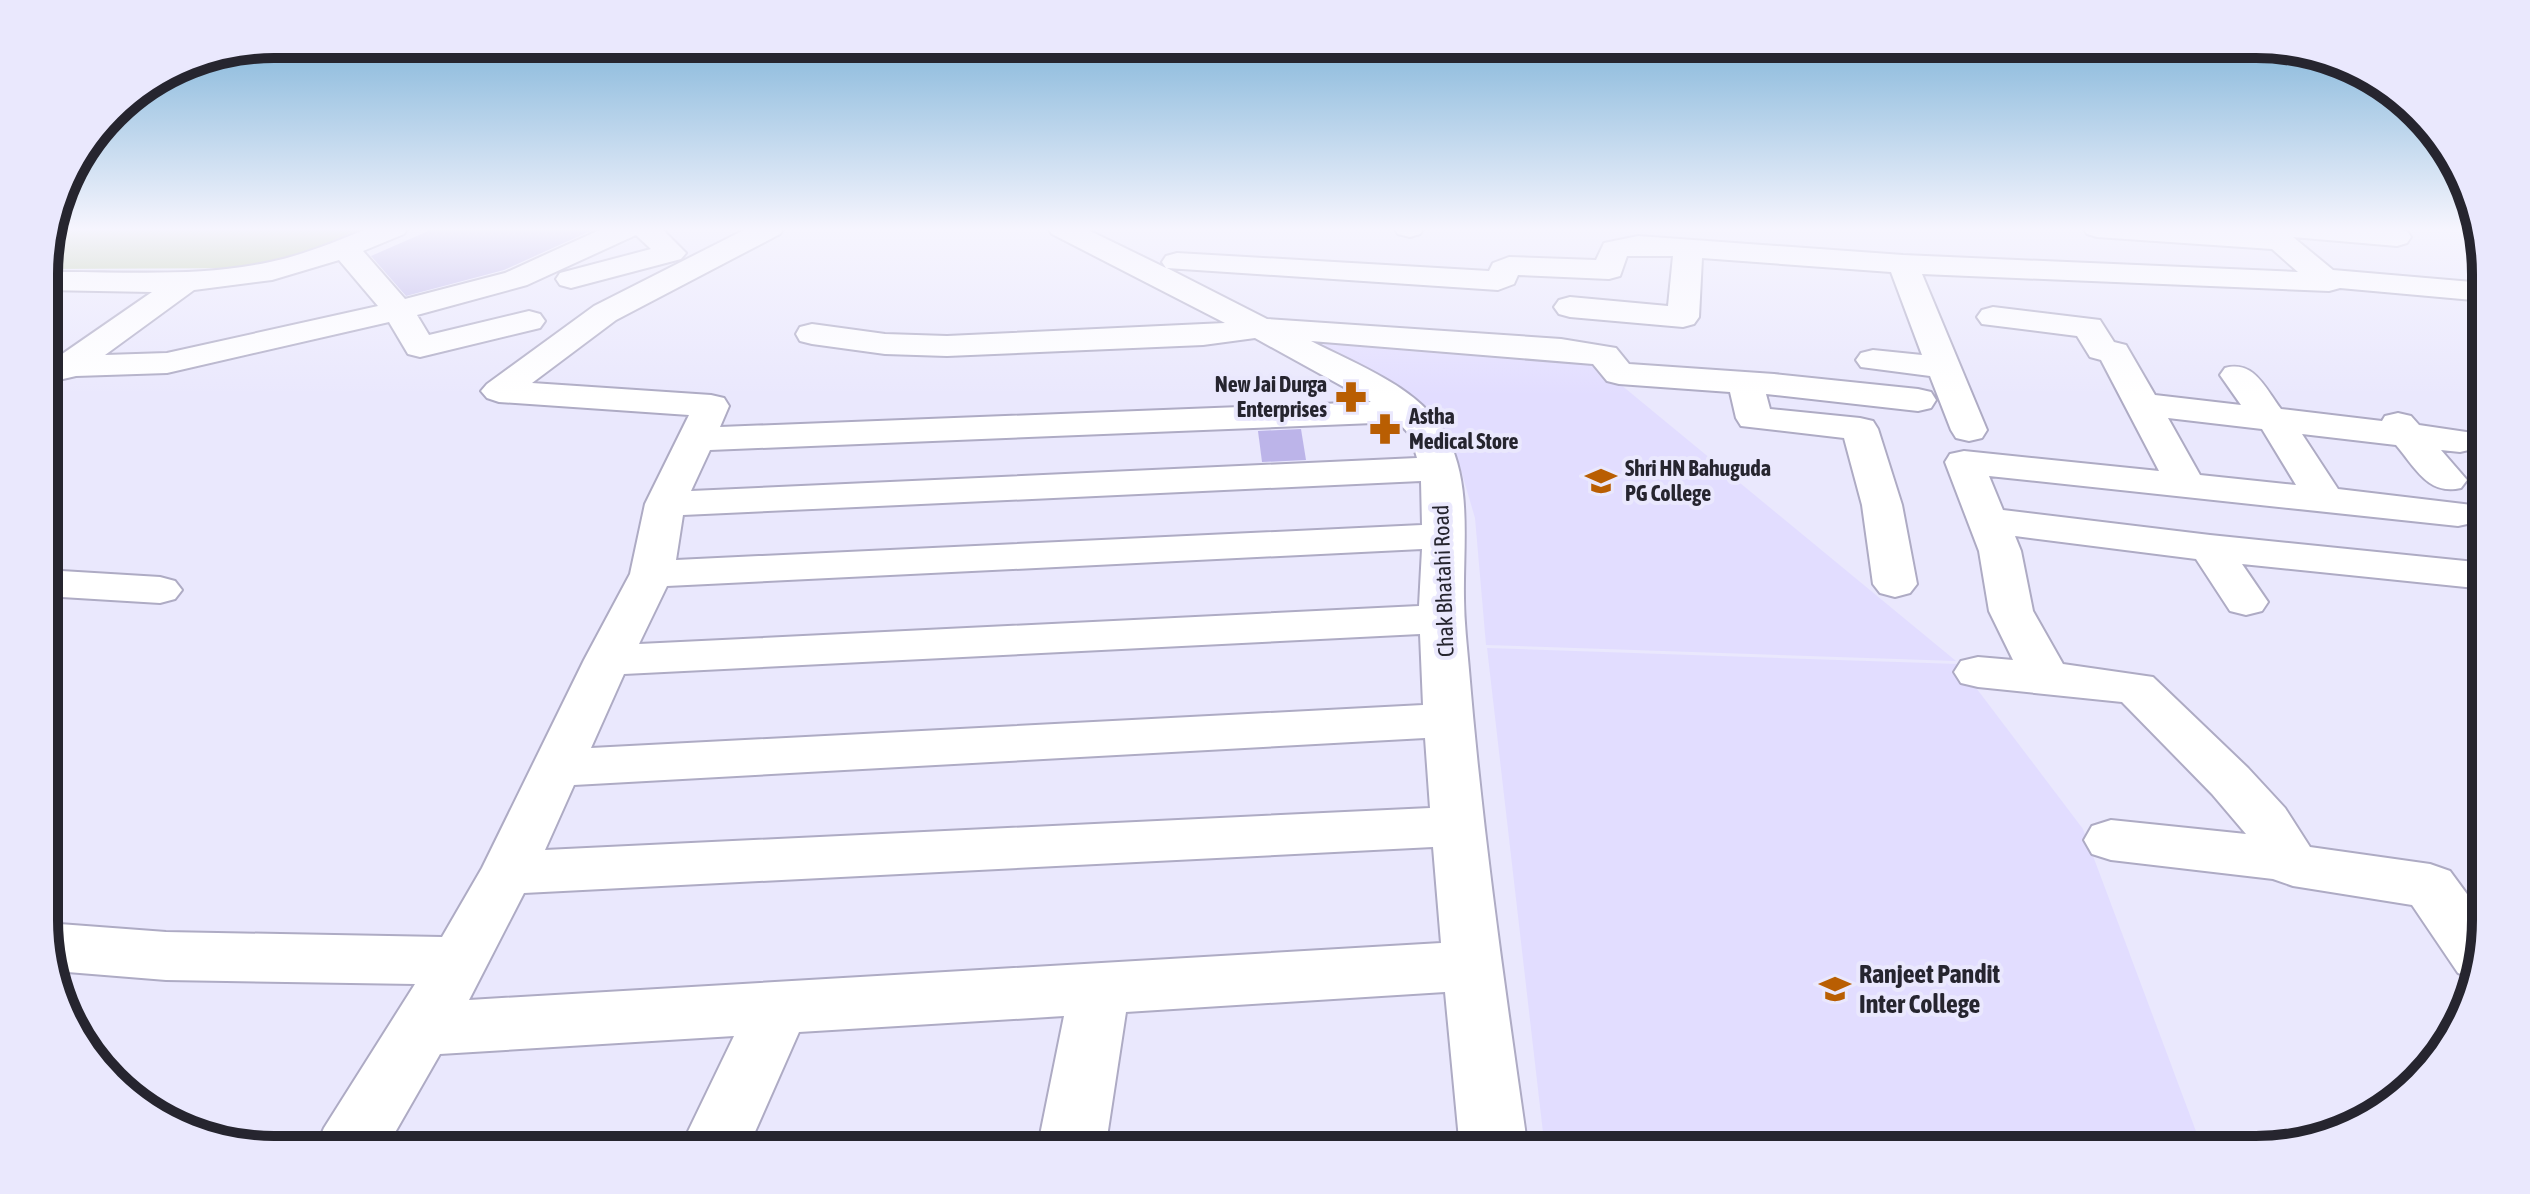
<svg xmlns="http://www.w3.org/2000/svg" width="2530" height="1194" font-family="'Asap Condensed',sans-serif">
<rect width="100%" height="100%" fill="#eae8fd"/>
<g fill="#e2ddff">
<path d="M1293,336L1586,356L1956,661L1486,645L1475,518L1453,443L1414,401Z"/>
<path d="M1487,648L1958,664L2083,829L2203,1150H1545Z"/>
</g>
<path fill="#bbcca0" d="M53,228H364L265,268L45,269Z"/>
<g fill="#bcb4e9">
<path d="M435,228H597L504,270L406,296L371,256Z"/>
<path d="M1301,429L1306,460L1262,462L1258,431Z"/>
</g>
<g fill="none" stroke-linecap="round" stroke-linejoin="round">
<defs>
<g id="minor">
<path d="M369,228H408L404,234L363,251L405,299L505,273L604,228H661L686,253L681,259L571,288L560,285L556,279L560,273L651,249L636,235L527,285L417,315L429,335L529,311L540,314L545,321L540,328L420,357L408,354L389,322L167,373L76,376L63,379L51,376L46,369L55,359L152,292L45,290V272C120,271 196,278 270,262C304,255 337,241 369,228ZM339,260L378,306L167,353L105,355L194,290L272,280Z"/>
<path d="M748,228H784L780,234L616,320L532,383L711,395L724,398L729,406L720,427L1371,402L1255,338L1203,345L947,356L885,354L812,344L800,341L796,334L800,327L812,324L885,334L947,336L1225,323L1052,234L1048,228H1084L1166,268L1162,262L1166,256L1177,253L1489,271L1493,263L1509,257L1596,260L1604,243L1638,236L1903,255L2298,272L2272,249L2097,237L2087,234L2083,228H2393L2407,231L2411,237L2407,243L2397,246L2293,237L2333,270L2484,283V301L2340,288L2329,291L1922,274L1987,430L1982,438L1969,441L1956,438L1951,430L1930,376L1861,367L1856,360L1861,353L1873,350L1922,355L1891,272L1702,258L1699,317L1694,324L1683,327L1570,317L1559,314L1554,307L1559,300L1570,297L1668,306L1673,256H1627L1620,276L1609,279L1518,275L1514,284L1498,290L1167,268L1267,319L1561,339L1616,348L1629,364L1774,374L1918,389L1931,392L1936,400L1931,408L1918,411L1766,394L1770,409L1860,418L1873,421L1878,429L1902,505L1917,584L1910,593L1895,597L1880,593L1873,584L1862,505L1844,438L1741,426L1736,418L1730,392L1619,384L1607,381L1593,364L1311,341C1357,365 1422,388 1447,437C1472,484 1463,546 1464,598C1464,622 1467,646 1469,670C1482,829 1505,990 1528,1150H1460L1445,992L1126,1012L1105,1150H1037L1064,1016L799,1032L747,1150H679L734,1036L440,1054L385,1150H314L324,1128L415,984L166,980L55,971L46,951V923L166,932L442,937L482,868L584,660L630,574L645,504L689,415L499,402L487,398L481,391L487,384L594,306ZM1398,422L1410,435L1417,458L691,491L710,450ZM1421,481L1422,525L676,560L683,515ZM1422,549L1419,606L639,644L667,586ZM1420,634L1423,705L591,748L624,674ZM1425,738L1430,808L545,850L574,785ZM1433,847L1441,943L469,1000L524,893Z"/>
<path d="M1394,228H1424L1420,234L1410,237L1398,234Z"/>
<path d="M1993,307L2100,320L2114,342L2126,345L2155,395L2241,405L2220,375L2225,368C2254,360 2265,388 2281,409L2382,421L2385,416L2398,413L2411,416L2419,425L2473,433L2479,441L2473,449L2460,452L2441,450L2467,480L2461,488C2428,496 2415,467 2396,445L2302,434L2338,489L2472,505L2478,514L2472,523L2458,526L1989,476L2003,510L2210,535L2485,563V589L2242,564L2268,602L2262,611L2246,615L2230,611L2196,559L2015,536L2021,551L2033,611L2063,664L2153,677L2248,768L2285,808L2310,847L2430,864L2450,871L2486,920L2474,978L2458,973L2412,905L2293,886L2273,879L2111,860L2092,854L2084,840L2092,826L2111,820L2246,834L2212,794L2122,702L1978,687L1961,683L1954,672L1961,661L1978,657L2013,660L1989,611L1979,551L1945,462L1950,454L1964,451L2159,471L2101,360L2090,357L2077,336L1982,324L1977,317L1982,310ZM2168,418L2262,429L2296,485L2200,475Z"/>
<path d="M45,570L160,577L175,581L182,590L175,599L160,603L45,596Z"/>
</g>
</defs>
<use href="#minor" stroke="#aeabc4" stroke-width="4"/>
<use href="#minor" fill="#fff" fill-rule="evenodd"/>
</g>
<linearGradient id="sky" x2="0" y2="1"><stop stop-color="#71acd4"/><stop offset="0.58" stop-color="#f6f5fe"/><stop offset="1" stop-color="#f6f5fe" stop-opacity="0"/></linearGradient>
<rect width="2530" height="395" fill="url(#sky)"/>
<defs>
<symbol id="pharmacy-bare" viewBox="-9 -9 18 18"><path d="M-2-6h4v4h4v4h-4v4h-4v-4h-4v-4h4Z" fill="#b95e02" stroke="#eae8fd" stroke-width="2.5" paint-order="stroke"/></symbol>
<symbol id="university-bare" viewBox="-9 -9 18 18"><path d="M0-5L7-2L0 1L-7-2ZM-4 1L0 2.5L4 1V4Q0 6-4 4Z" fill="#b95e02" stroke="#eae8fd" stroke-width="2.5" paint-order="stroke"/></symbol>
<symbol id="school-bare" viewBox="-9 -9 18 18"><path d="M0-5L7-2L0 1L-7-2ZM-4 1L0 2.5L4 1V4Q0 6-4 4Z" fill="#b95e02" stroke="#eae8fd" stroke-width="2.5" paint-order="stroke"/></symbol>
</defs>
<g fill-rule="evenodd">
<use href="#pharmacy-bare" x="1329" y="375" width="44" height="44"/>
<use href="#pharmacy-bare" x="1363" y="407" width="44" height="44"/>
<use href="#university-bare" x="1579" y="459" width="44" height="44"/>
<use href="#school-bare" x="1813" y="967" width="44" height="44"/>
</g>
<g text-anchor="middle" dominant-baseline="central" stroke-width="8" stroke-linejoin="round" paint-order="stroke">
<g font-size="22" font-weight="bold" fill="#26252f" stroke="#eae8fd" text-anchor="start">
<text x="1327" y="384" text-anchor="end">New Jai Durga<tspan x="1327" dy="25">Enterprises</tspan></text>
<text x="1409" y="416">Astha<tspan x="1409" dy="25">Medical Store</tspan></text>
<text x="1625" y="468">Shri HN Bahuguda<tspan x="1625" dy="25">PG College</tspan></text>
</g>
<g font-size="22" fill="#26252f" stroke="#eae8fd">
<text transform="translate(1443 581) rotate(-92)">Chak Bhatahi Road</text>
</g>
<g font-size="26" font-weight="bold" fill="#26252f" stroke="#eae8fd" text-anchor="start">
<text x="1859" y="974">Ranjeet Pandit<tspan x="1859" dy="30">Inter College</tspan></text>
</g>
</g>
<path d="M0 0H2530V1194H0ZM274 58H2256A216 216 0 0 1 2472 274V920A216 216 0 0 1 2256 1136H274A216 216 0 0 1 58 920V274A216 216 0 0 1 274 58Z" fill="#eae8fd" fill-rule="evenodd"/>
<path fill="none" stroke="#26252f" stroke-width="10" d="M274 58H2256A216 216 0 0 1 2472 274V920A216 216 0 0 1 2256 1136H274A216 216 0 0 1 58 920V274A216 216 0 0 1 274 58Z"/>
</svg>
